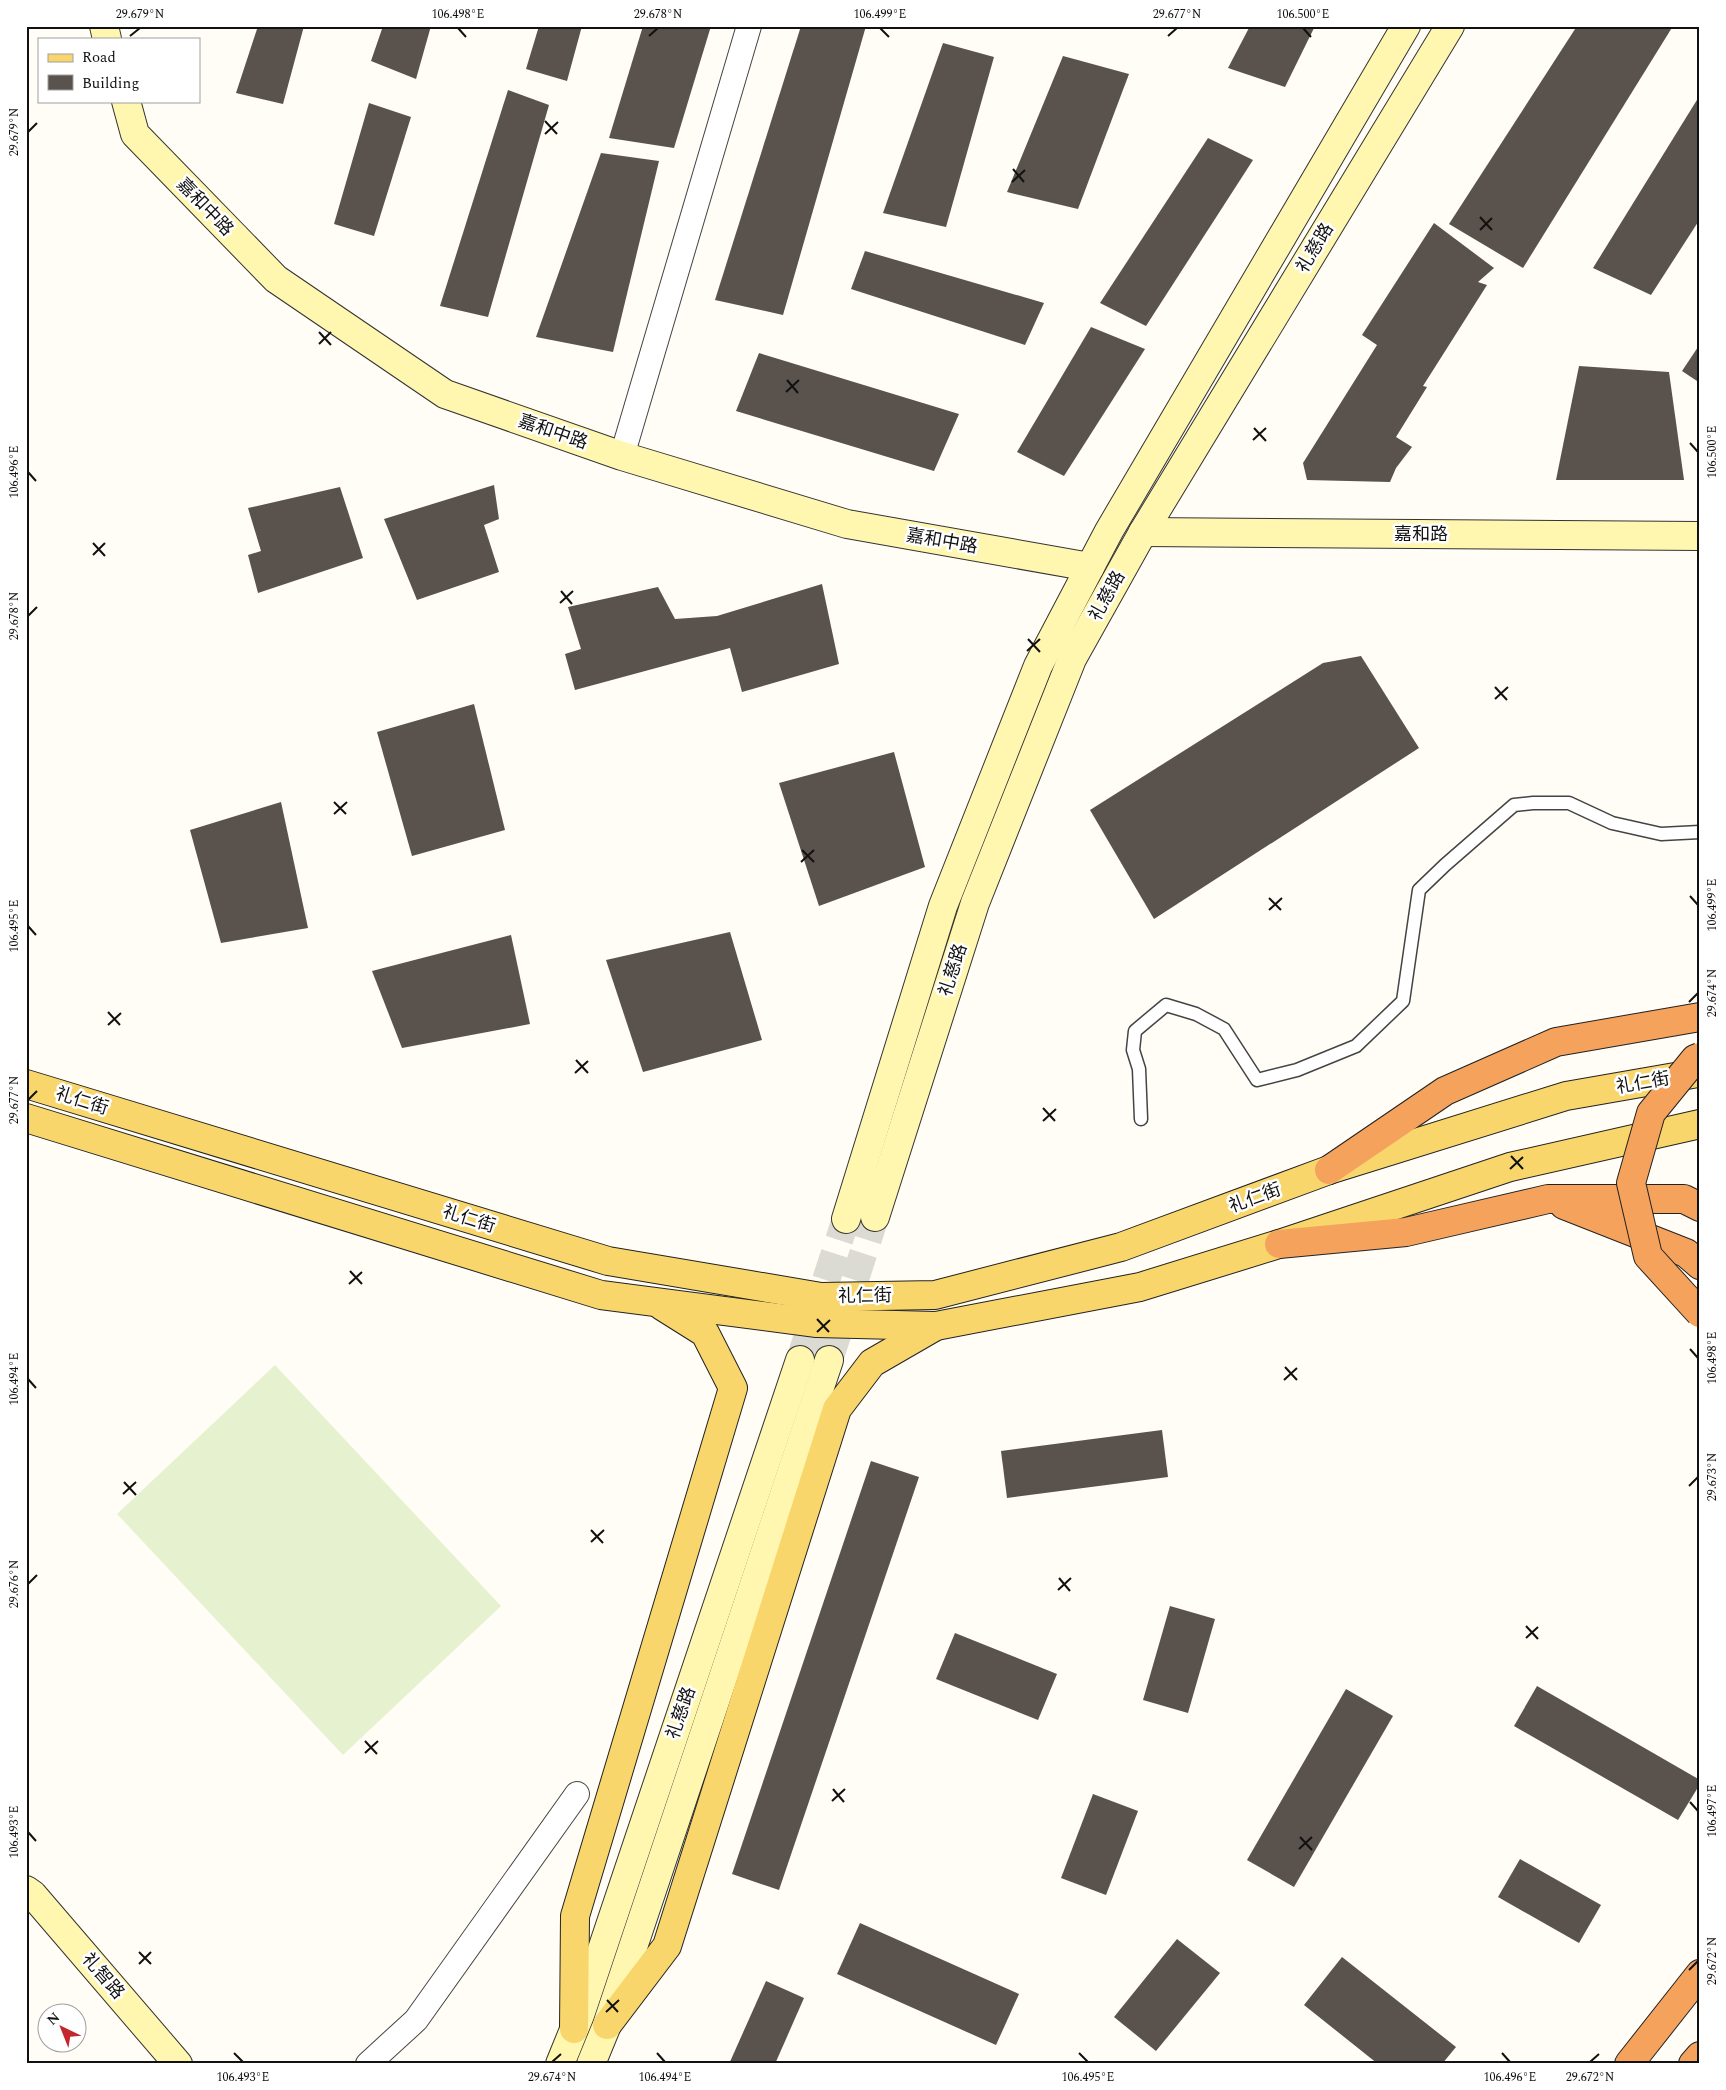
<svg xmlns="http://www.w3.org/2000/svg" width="1726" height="2090" font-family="Spectral,'Noto Sans SC',serif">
<rect width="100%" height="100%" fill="#fffdf5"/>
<path fill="#e6f2cf" d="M275,1365L501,1606L343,1755L117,1514Z"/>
<g fill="#5a524d">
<path d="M258,26H304L283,104L236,93Z"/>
<path d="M383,26H431L416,79L371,61Z"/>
<path d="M539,26H582L567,81L526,69Z"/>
<path d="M643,26H711L674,148L609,138Z"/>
<path d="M801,26H866L783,315L715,300Z"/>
<path d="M1250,26H1315L1285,87L1228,68Z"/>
<path d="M1577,26H1673L1523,268L1449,224Z"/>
<path d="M943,43L994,57L946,227L883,213Z"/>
<path d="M1063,56L1129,74L1078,209L1007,192Z"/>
<path d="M508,90L549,105L488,317L440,306Z"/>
<path d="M1700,95V219L1651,295L1593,268Z"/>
<path d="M369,103L411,117L374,236L334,224Z"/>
<path d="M1208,138L1253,160L1146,326L1100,303Z"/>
<path d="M601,153L659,161L613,352L536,337Z"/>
<path d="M1434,223L1494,268L1478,282L1487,285L1423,386L1427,387L1396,437L1412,447L1396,468L1390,482L1307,480L1303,463L1377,345L1362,335Z"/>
<path d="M865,251L1044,303L1025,345L851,289Z"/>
<path d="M1091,327L1145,349L1064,476L1017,452Z"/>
<path d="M1700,344V383L1682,371Z"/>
<path d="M759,353L959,414L934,471L736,411Z"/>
<path d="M1579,366L1669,372L1684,480H1556Z"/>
<path d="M494,485L499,519L484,525L499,572L417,600L384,519Z"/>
<path d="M340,487L363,558L258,593L248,555L261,551L248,508Z"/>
<path d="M822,584L839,664L742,692L730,648L575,690L565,654L581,649L568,607L658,587L675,619L717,616Z"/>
<path d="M1361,656L1419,748L1154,919L1090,810L1323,663Z"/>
<path d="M474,704L505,830L412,856L377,732Z"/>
<path d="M894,752L925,867L819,906L779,783Z"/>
<path d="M281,802L308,928L221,943L190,830Z"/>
<path d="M730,932L762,1040L643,1072L606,960Z"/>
<path d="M511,935L530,1024L402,1048L372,971Z"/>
<path d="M1162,1430L1168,1477L1007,1498L1001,1451Z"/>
<path d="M871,1461L919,1477L779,1890L732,1874Z"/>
<path d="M1170,1606L1215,1619L1188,1713L1143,1700Z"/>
<path d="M955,1633L1057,1674L1038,1720L936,1679Z"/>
<path d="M1537,1686L1700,1780V1784L1678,1820L1514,1726Z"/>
<path d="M1346,1689L1393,1716L1294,1887L1247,1860Z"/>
<path d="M1093,1794L1138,1811L1106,1895L1061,1878Z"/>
<path d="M1520,1859L1601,1905L1579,1943L1498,1897Z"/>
<path d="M860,1923L1019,1994L996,2045L837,1974Z"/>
<path d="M1177,1939L1220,1973L1156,2051L1114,2017Z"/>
<path d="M1342,1957L1456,2047L1442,2064H1378L1304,2005Z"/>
<path d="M766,1981L804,1998L775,2064H729Z"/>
</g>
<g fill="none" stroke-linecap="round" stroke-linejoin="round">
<g stroke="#dbdad3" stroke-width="28" stroke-dasharray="28 14" stroke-linecap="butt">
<path d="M800,1360L846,1219"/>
<path d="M829,1360L875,1217"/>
</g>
<defs>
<path id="lane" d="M1141,1119L1139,1069L1133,1050L1135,1031L1166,1005L1196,1014L1224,1029L1257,1080L1297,1070L1356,1046L1403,1001L1419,890L1445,865L1514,805L1533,803H1569L1612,823L1661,834L1700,832"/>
<g id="street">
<path d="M622,456L749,26"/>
<path d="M368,2064L416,2020L577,1794"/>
</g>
<g id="secondary">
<path d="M104,26L107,39"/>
<path d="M126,101L135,134L276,279L445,394L622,456L847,524L1090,567"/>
<path d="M1143,532L1700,536"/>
<path d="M875,1217L975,903L1072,659L1143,532L1450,26"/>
<path d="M846,1219L943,906L1038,666L1109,531L1406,26"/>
<path d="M26,1890L33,1895L178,2064"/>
<path d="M560,2064L580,2015L800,1360"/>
<path d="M591,2064L607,2025L829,1360"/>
</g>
<g id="primary">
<path d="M26,1084L608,1261L821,1297L935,1295L1121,1247L1329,1170L1566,1096L1698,1073"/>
<path d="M26,1118L601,1295L817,1323L936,1326L1140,1287L1279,1244L1510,1167L1700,1124"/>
<path d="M607,2025L667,1946L837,1409L872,1363L936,1326"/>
<path d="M574,2029L575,1916L733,1388L705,1333L662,1306"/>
</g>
<g id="highway">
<path d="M1329,1170L1445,1091L1556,1042L1700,1017"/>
<path d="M1564,1205L1686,1253L1700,1265"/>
<path d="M1279,1244L1406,1232L1548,1199H1684L1700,1207"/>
<path d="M1629,2064L1700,1974"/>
<path d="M1693,2064L1700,2056"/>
</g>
</defs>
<use href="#lane" stroke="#444" stroke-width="15"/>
<use href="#street" stroke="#444" stroke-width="26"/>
<use href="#secondary" stroke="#333" stroke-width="30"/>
<use href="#primary" stroke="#222" stroke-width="30"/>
<use href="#highway" stroke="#222" stroke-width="30"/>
<use href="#lane" stroke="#fff" stroke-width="12"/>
<use href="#street" stroke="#fff" stroke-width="24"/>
<use href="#secondary" stroke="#fff6b0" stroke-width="28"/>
<use href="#primary" stroke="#f9d66b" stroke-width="28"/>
<use href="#highway" stroke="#f5a25d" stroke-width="28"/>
<defs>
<path id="highway-bridge" d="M1700,1057L1695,1059L1651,1113L1631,1183L1648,1256L1700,1313"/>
</defs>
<use href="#highway-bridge" stroke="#222" stroke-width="30" stroke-linecap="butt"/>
<use href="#highway-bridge" stroke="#f5a25d" stroke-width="28"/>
</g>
<path fill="none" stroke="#111" stroke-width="2" d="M458,28L466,37M880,28L889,37M1303,28L1311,37M130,36L140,28M649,36L658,28M1168,36L1177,28M545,121L557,134M28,132L37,123M545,134L558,122M1013,169L1024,182M1012,182L1025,170M1480,217L1492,230M1480,230L1492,218M319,332L331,345M319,344L331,332M787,380L798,393M786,392L799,380M1254,428L1266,441M1253,440L1266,428M1690,443L1698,452M28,472L36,481M93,543L105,556M93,555L105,543M561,591L572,604M560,603L573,591M28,616L37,607M1028,639L1040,652M1027,651L1040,639M1495,687L1507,700M1495,699L1508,687M334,802L346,814M334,814L347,802M802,850L814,862M801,862L814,850M1690,896L1698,905M1269,898L1281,910M1269,910L1282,898M28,926L36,935M1689,1002L1698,993M108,1012L120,1025M108,1025L121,1013M576,1060L588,1073M575,1073L588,1061M28,1100L37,1091M1043,1108L1055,1121M1043,1121L1056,1109M1511,1156L1523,1169M1510,1169L1523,1157M350,1271L362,1284M349,1284L362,1272M817,1319L829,1332M817,1332L830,1320M1690,1349L1698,1358M1285,1367L1297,1380M28,1379L36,1388M1284,1380L1297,1368M124,1482L136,1495M1689,1486L1698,1477M123,1494L136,1482M591,1530L603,1543M591,1542L604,1530M1059,1578L1070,1591M28,1584L37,1575M1058,1590L1071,1578M1526,1626L1538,1639M1526,1638L1538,1627M365,1741L377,1754M365,1753L378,1741M833,1789L844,1802M832,1801L845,1789M1690,1802L1698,1811M28,1832L36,1841M1300,1837L1312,1850M1299,1849L1312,1837M139,1952L151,1964M139,1964L151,1952M1689,1970L1698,1961M607,2000L618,2012M606,2012L619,2000M234,2053L243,2062M657,2053L665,2062M1079,2053L1088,2062M1502,2053L1510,2062M552,2062L561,2054M1590,2062L1599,2054"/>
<g text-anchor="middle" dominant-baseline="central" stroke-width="5" stroke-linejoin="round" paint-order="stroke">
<g font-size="18" fill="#111" stroke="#fff">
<text transform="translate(205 207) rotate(46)">嘉和中路</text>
<text transform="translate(1315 248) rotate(-59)">礼慈路</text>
<text transform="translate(553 432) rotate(19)">嘉和中路</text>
<text x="1421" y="534">嘉和路</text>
<text transform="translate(942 541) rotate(10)">嘉和中路</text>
<text transform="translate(1107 596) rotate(-61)">礼慈路</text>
<text transform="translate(953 970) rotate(-72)">礼慈路</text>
<text transform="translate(1643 1083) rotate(-10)">礼仁街</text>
<text transform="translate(82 1101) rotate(17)">礼仁街</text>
<text transform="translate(1255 1198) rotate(-20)">礼仁街</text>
<text transform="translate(469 1219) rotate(17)">礼仁街</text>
<text transform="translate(865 1296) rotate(-1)">礼仁街</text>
<text transform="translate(681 1713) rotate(-71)">礼慈路</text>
<text transform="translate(103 1976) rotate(49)">礼智路</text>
</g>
</g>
<rect width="1726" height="2090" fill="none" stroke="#ffffff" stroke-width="55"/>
<rect x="38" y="38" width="162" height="65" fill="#ffffff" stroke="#a0a0a0"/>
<rect x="48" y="54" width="25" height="8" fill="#f9d66b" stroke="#a0a0a0"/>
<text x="82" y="62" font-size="15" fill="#111111">Road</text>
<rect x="48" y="75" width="25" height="15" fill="#5a524d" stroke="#a0a0a0"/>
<text x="82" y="88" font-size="15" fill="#111111">Building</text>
<g transform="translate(62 2028) rotate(317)"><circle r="24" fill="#ffffff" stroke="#a0a0a0"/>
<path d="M0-4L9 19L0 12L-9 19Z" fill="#c4262e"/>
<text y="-8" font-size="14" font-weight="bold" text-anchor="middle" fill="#111111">N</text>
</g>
<rect x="28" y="28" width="1670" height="2034" fill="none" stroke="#111" stroke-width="2"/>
<g font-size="12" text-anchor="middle" fill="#111">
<text x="140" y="18">29.679°N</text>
<text x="458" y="18">106.498°E</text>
<text x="658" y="18">29.678°N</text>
<text x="880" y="18">106.499°E</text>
<text x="1177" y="18">29.677°N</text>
<text x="1303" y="18">106.500°E</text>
<text transform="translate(14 132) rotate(-90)" y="4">29.679°N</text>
<text transform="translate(1712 452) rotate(-90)" y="4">106.500°E</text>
<text transform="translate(14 472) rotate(-90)" y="4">106.496°E</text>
<text transform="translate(14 616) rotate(-90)" y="4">29.678°N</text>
<text transform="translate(1712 905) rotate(-90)" y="4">106.499°E</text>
<text transform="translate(14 926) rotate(-90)" y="4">106.495°E</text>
<text transform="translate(1712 993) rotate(-90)" y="4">29.674°N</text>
<text transform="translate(14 1100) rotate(-90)" y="4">29.677°N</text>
<text transform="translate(1712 1358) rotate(-90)" y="4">106.498°E</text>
<text transform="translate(14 1379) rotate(-90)" y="4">106.494°E</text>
<text transform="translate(1712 1477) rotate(-90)" y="4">29.673°N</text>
<text transform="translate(14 1584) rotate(-90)" y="4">29.676°N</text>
<text transform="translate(1712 1811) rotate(-90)" y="4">106.497°E</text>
<text transform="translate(14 1832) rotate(-90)" y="4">106.493°E</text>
<text transform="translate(1712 1961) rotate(-90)" y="4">29.672°N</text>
<text x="243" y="2081">106.493°E</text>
<text x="552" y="2081">29.674°N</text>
<text x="665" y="2081">106.494°E</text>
<text x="1088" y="2081">106.495°E</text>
<text x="1510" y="2081">106.496°E</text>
<text x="1590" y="2081">29.672°N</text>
</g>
</svg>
